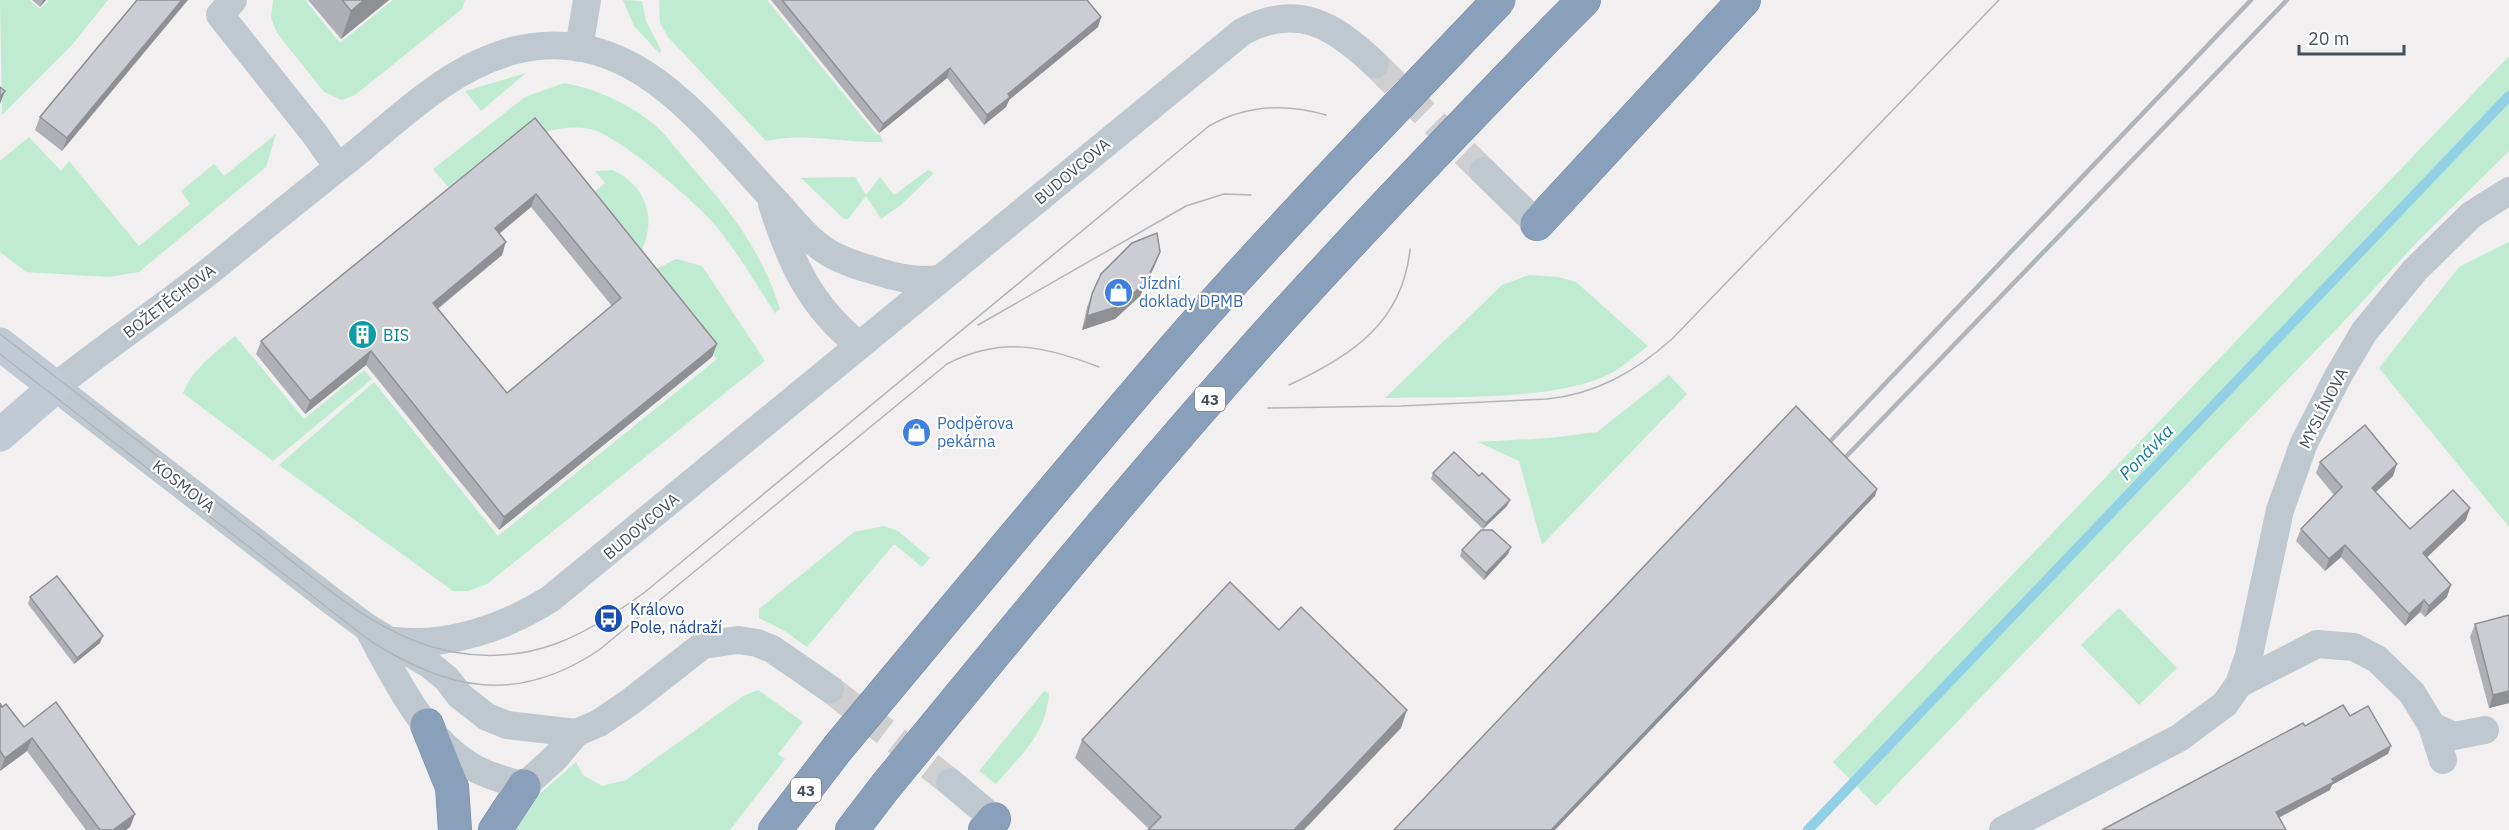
<svg xmlns="http://www.w3.org/2000/svg" width="2509" height="830" font-family="'IBM Plex Sans',sans-serif">
<rect width="100%" height="100%" fill="#f1efef"/>
<g fill="#c0ebd3">
<path d="M0,0H29L40,9L49,0H108L72,45L2,115Z"/>
<path d="M273,0H305L340,43L393,0H465L462,9L355,95L342,100L324,92L277,33L271,18Z"/>
<path d="M623,0L642,1L646,21L661,50L660,54L634,26Z"/>
<path d="M659,0H767L877,135L879,133L883,142C844,143 804,132 766,141L668,37L660,23Z"/>
<path d="M2509,56V151L2418,241L2349,316L1876,806L1833,762Z"/>
<path d="M526,73L481,111L465,91Z"/>
<path d="M564,83C596,89 625,102 651,122C664,131 674,147 685,159C728,209 759,244 780,309L775,313C756,284 738,253 716,226C697,203 622,139 594,130C577,125 557,128 540,134L453,193L433,169L525,97Z"/>
<path d="M276,134L266,167L139,272L109,277L26,272L0,252V161L29,137L61,171L69,161L139,246L190,204L181,191L214,164L224,176Z"/>
<path d="M612,170C645,184 658,219 641,251L589,197L605,183L595,171Z"/>
<path d="M928,170L934,173L901,205L881,219L866,196L848,219H844L801,178L855,177L866,195L880,177L894,195Z"/>
<path d="M2509,242V527L2379,368L2459,267Z"/>
<path d="M676,259L702,266L765,361L487,584L468,591H453L279,465L374,382L498,536L717,359L650,272Z"/>
<path d="M1529,275L1558,277L1576,282L1648,346C1637,354 1626,364 1615,371C1563,402 1447,396 1385,398L1502,285Z"/>
<path d="M235,336L304,419L364,370L372,379L273,461L183,393C193,368 215,353 235,336Z"/>
<path d="M1669,375L1687,394L1542,545L1519,461L1478,442L1550,438L1597,432Z"/>
<path d="M884,526L898,531L930,558L922,567L894,544L807,647L783,630L759,618V609L854,532Z"/>
<path d="M2119,608L2177,668L2139,705L2081,645Z"/>
<path d="M758,690L803,722L778,754L785,759L730,830H510L527,805L576,762L583,775L602,786L626,780L743,696Z"/>
<path d="M1044,691L1049,693C1046,735 1022,753 996,784L979,771Z"/>
</g>
<g fill="none" stroke-linecap="round" stroke-linejoin="round">
<path stroke="#91d0e5" stroke-width="10" d="M1808,830L2509,96"/>
<g stroke="#cfcfd1" stroke-width="28" stroke-dasharray="28 14" stroke-linecap="butt">
<path d="M1375,64L1483,171"/>
<path d="M830,689L950,782"/>
</g>
<defs>
<g id="highway">
<path d="M1555,29L1584,0"/>
<path d="M1537,224L1744,0"/>
<path d="M427,725L452,787L455,830"/>
<path d="M495,830L524,786"/>
<path d="M775,830L837,749"/>
<path d="M852,830L885,787"/>
<path d="M985,830L994,819"/>
</g>
</defs>
<use href="#highway" stroke="#758aa5" stroke-width="34"/>
<g stroke="#c0c8cf" stroke-width="28">
<path d="M233,0L220,15L314,133L338,167"/>
<path d="M579,48L587,0"/>
<path d="M1483,171L1537,224"/>
<path d="M772,204C791,263 810,306 859,345"/>
<path d="M368,628C395,678 424,741 476,769C491,777 508,781 524,786L555,758L576,733L599,723L630,702L703,645L738,640L757,643L772,649L830,689"/>
<path d="M394,641C448,647 504,628 550,599L1242,32C1297,2 1334,25 1375,64"/>
<path d="M2239,684L2317,644L2354,647L2377,659L2412,693L2432,726L2454,736L2485,730"/>
<path d="M2432,726L2443,760"/>
<path d="M576,733L507,725L487,717L460,696L447,679L430,665L368,628L333,602L55,387C106,346 160,310 211,270C259,231 307,192 355,154C404,114 450,68 512,51C634,19 706,129 778,204C793,221 809,241 829,253C844,262 862,267 879,272C898,278 918,282 938,279"/>
<path d="M950,782L994,819"/>
<path d="M2003,830L2179,738L2225,704L2239,684L2249,655L2280,510L2304,443L2337,378L2364,332L2415,270L2471,215L2509,191"/>
</g>
<path stroke="#c1c9d4" stroke-width="33" d="M0,344L55,387L0,435"/>
<use href="#highway" stroke="#8a9fb9" stroke-width="33"/>
<g stroke="#b1b4b8" stroke-width="1.5">
<path d="M978,325L1186,206L1224,194L1251,195"/>
<path d="M0,334C84,398 167,464 250,528C311,574 375,638 453,652C531,666 585,636 645,592L1209,126C1246,105 1285,103 1326,115"/>
<path d="M0,354L369,640C448,691 517,705 599,650L947,364C1001,336 1045,346 1099,367"/>
<path d="M1289,385C1352,356 1403,322 1410,249"/>
<path d="M1268,408L1401,406L1547,399C1596,394 1635,372 1672,339L1999,0"/>
</g>
<g stroke="#b1b4b8" stroke-width="4.5">
<path d="M1818,454L2251,0"/>
<path d="M1835,468L2287,0"/>
</g>
<defs>
<g id="highway-bridge">
<path d="M837,749C954,609 1070,468 1190,330C1290,217 1395,109 1499,0"/>
<path d="M885,787C1000,647 1115,506 1235,370C1338,253 1447,141 1555,29"/>
</g>
</defs>
<use href="#highway-bridge" stroke="#758aa5" stroke-width="34" stroke-linecap="butt"/>
<use href="#highway-bridge" stroke="#8a9fb9" stroke-width="33"/>
</g>
<g fill="#afb0b5" fill-rule="evenodd">
<path d="M32,0H46L40,7Z"/>
<path d="M137,0L62,151L35,130L40,117Z"/>
<path d="M308,0H389L341,39Z"/>
<path d="M771,0H1087L1101,17L1098,27L1009,100L1006,107L984,125L947,78L879,133Z"/>
<path d="M535,118L717,344L712,357L499,530L366,365L305,414L256,354L261,341ZM531,207L612,306L507,393L438,309L502,255L499,234Z"/>
<path d="M1160,252L1155,265L1140,296L1115,319L1082,330L1087,307L1092,294Z"/>
<path d="M2320,462L2393,476L2376,492L2410,529L2466,520L2427,557L2447,597L2425,617L2420,612L2405,626L2341,557L2325,571L2296,541L2301,529L2334,495L2316,473Z"/>
<path d="M1433,473L1507,506L1483,529L1431,479Z"/>
<path d="M1511,547L1508,554L1484,580L1460,556L1462,550Z"/>
<path d="M30,597L100,643L74,664L28,604Z"/>
<path d="M2509,615V703L2489,708L2470,637L2475,624Z"/>
<path d="M1279,630L1401,728L1149,829L1075,758L1082,740Z"/>
<path d="M0,703L24,727L135,814L130,827L126,830H86L27,751L0,771Z"/>
</g>
<g fill="#8f9094">
<path d="M43,0H46L40,7Z"/>
<path d="M182,0H188L62,151L67,138Z"/>
<path d="M364,0H389L341,39L351,11Z"/>
<path d="M1101,17L1098,27L1009,100L1006,107L984,125L987,115L1008,94Z"/>
<path d="M950,68L947,78L879,133L883,124Z"/>
<path d="M5,91L0,104V97Z"/>
<path d="M536,194L531,207L490,241L495,228Z"/>
<path d="M506,242L502,255L428,316L433,303Z"/>
<path d="M1160,252L1155,265L1140,296L1115,319L1082,330L1087,316Z"/>
<path d="M717,344L712,357L499,530L504,517Z"/>
<path d="M371,351L366,365L305,414L310,401Z"/>
<path d="M2397,464L2393,476L2367,500L2372,488Z"/>
<path d="M1877,489L1875,496L1555,830H1551Z"/>
<path d="M1510,500L1507,506L1483,529L1486,523Z"/>
<path d="M2470,508L2466,520L2419,565L2423,553Z"/>
<path d="M2345,545L2341,557L2325,571L2329,559Z"/>
<path d="M1511,547L1508,554L1484,580L1486,573Z"/>
<path d="M2451,585L2447,597L2425,617L2429,606Z"/>
<path d="M2424,600L2420,612L2405,626L2409,614Z"/>
<path d="M103,636L100,643L74,664L77,658Z"/>
<path d="M2509,691V703L2489,708L2493,695Z"/>
<path d="M1407,710L1401,728L1304,830H1294Z"/>
<path d="M32,738L27,751L0,771L5,758Z"/>
<path d="M2391,746L2388,754L2332,785L2330,790L2273,821L2276,812Z"/>
<path d="M135,814L130,827L126,830H113Z"/>
</g>
<g fill="#cccdd3" stroke="#8f9094" stroke-width="1.5" fill-rule="evenodd">
<path d="M137,0H182L67,138L40,117Z"/>
<path d="M342,0H364L351,11Z"/>
<path d="M782,0H1087L1101,17L1008,94L1010,97L987,115L950,68L883,124Z"/>
<path d="M0,87L5,91L0,97Z"/>
<path d="M535,118L717,344L504,517L371,351L310,401L261,341ZM536,194L621,298L507,393L433,303L506,242L495,228Z"/>
<path d="M1157,233L1160,252L1145,283L1119,306L1087,316L1092,294L1101,274L1132,243Z"/>
<path d="M1796,406L1877,489L1551,830H1394Z"/>
<path d="M2365,425L2397,464L2372,488L2410,529L2453,490L2470,508L2423,553L2451,585L2429,606L2424,600L2409,614L2345,545L2329,559L2301,529L2342,487L2320,462Z"/>
<path d="M1454,452L1479,476L1482,473L1510,500L1486,523L1433,473Z"/>
<path d="M1481,530H1492L1511,547L1486,573L1462,550Z"/>
<path d="M57,576L103,636L77,658L30,597Z"/>
<path d="M1230,582L1279,630L1301,607L1407,710L1294,830H1148L1161,817L1082,740Z"/>
<path d="M2509,615V691L2493,695L2475,624Z"/>
<path d="M56,702L135,814L113,830H100L32,738L5,758L0,751V703L2,707L6,704L24,727Z"/>
<path d="M2343,705L2350,716L2368,706L2391,746L2332,779L2334,782L2276,812L2286,830H2102L2303,723L2305,726Z"/>
</g>
<defs>
<symbol id="shop-disc" viewBox="-11 -11 22 22"><circle r="9.5" fill="#3f7fe0" stroke="#fff"/><path d="M-5-2.5h2.3a2.7 3.5 0 0 1 5.4 0H5L5.5 6h-11ZM-1.5-2.5h3a1.5 2.3 0 0 0-3 0Z" fill="#fff"/></symbol>
<symbol id="building-disc" viewBox="-11 -11 22 22"><circle r="9.5" fill="#0f9aa8" stroke="#fff"/><path d="M-4-6H4V6H1V3H-1V6H-4ZM-2.5-4.3h1.7v1.8h-1.7ZM.8-4.3h1.7v1.8H.8ZM-2.5-1h1.7V.8h-1.7ZM.8-1h1.7V.8H.8Z" fill="#fff"/></symbol>
<symbol id="bus-disc" viewBox="-11 -11 22 22"><circle r="9.5" fill="#1a4fb4" stroke="#fff"/><path d="M-5-6H5V4H4V6H2V4H-2V6H-4V4H-5ZM-3.5-4V0h7V-4ZM-3.5 1.2v1.5H-2V1.2ZM2 1.2v1.5H3.5V1.2Z" fill="#fff"/></symbol>
</defs>
<g fill-rule="evenodd">
<use href="#shop-disc" x="1102" y="276" width="33" height="33"/>
<use href="#building-disc" x="346" y="318" width="33" height="33"/>
<use href="#shop-disc" x="900" y="416" width="33" height="33"/>
<use href="#bus-disc" x="592" y="602" width="33" height="33"/>
</g>
<g text-anchor="middle" dominant-baseline="central" stroke-width="4.5" stroke-linejoin="round" paint-order="stroke">
<g fill="#fff" stroke="#7f858c" stroke-width="1.5">
<rect x="1195" y="387" width="30" height="24" rx="4.5"/>
<rect x="791" y="778" width="30" height="24" rx="4.5"/>
</g>
<g font-size="15" font-weight="bold" fill="#48515a">
<text x="1210" y="399">43</text>
<text x="806" y="790">43</text>
</g>
<g font-size="16" fill="#48515a" stroke="#fff">
<text transform="translate(1072 171) rotate(-40)">BUDOVCOVA</text>
<text transform="translate(169 301) rotate(-37)">BOŽETĚCHOVA</text>
<text transform="translate(2323 408) rotate(-63)">MYSLÍNOVA</text>
<text transform="translate(184 486) rotate(38)">KOSMOVA</text>
<text transform="translate(641 526) rotate(-40)">BUDOVCOVA</text>
</g>
<g font-size="16" fill="#366cbe" stroke="#fff" text-anchor="start">
<text x="1139" y="283">Jízdní<tspan x="1139" dy="18">doklady DPMB</tspan></text>
<text x="937" y="423">Podpěrova<tspan x="937" dy="18">pekárna</tspan></text>
</g>
<g font-size="16" fill="#0d838f" stroke="#fff" text-anchor="start">
<text x="383" y="335">BIS</text>
</g>
<g font-size="16" fill="#164399" stroke="#fff" text-anchor="start">
<text x="630" y="609">Královo<tspan x="630" dy="18">Pole, nádraží</tspan></text>
</g>
<g font-size="18" font-style="italic" fill="#177c9e" stroke="#fff">
<text transform="translate(2146 452) rotate(-46)">Ponávka</text>
</g>
</g>
<path d="M2299 45v9h105v-9" fill="none" stroke="#48515a" stroke-width="3"/>
<text x="2308" y="45" font-size="18" fill="#48515a" stroke="#ffffff" stroke-width="4.5" paint-order="stroke">20 m</text>
</svg>
